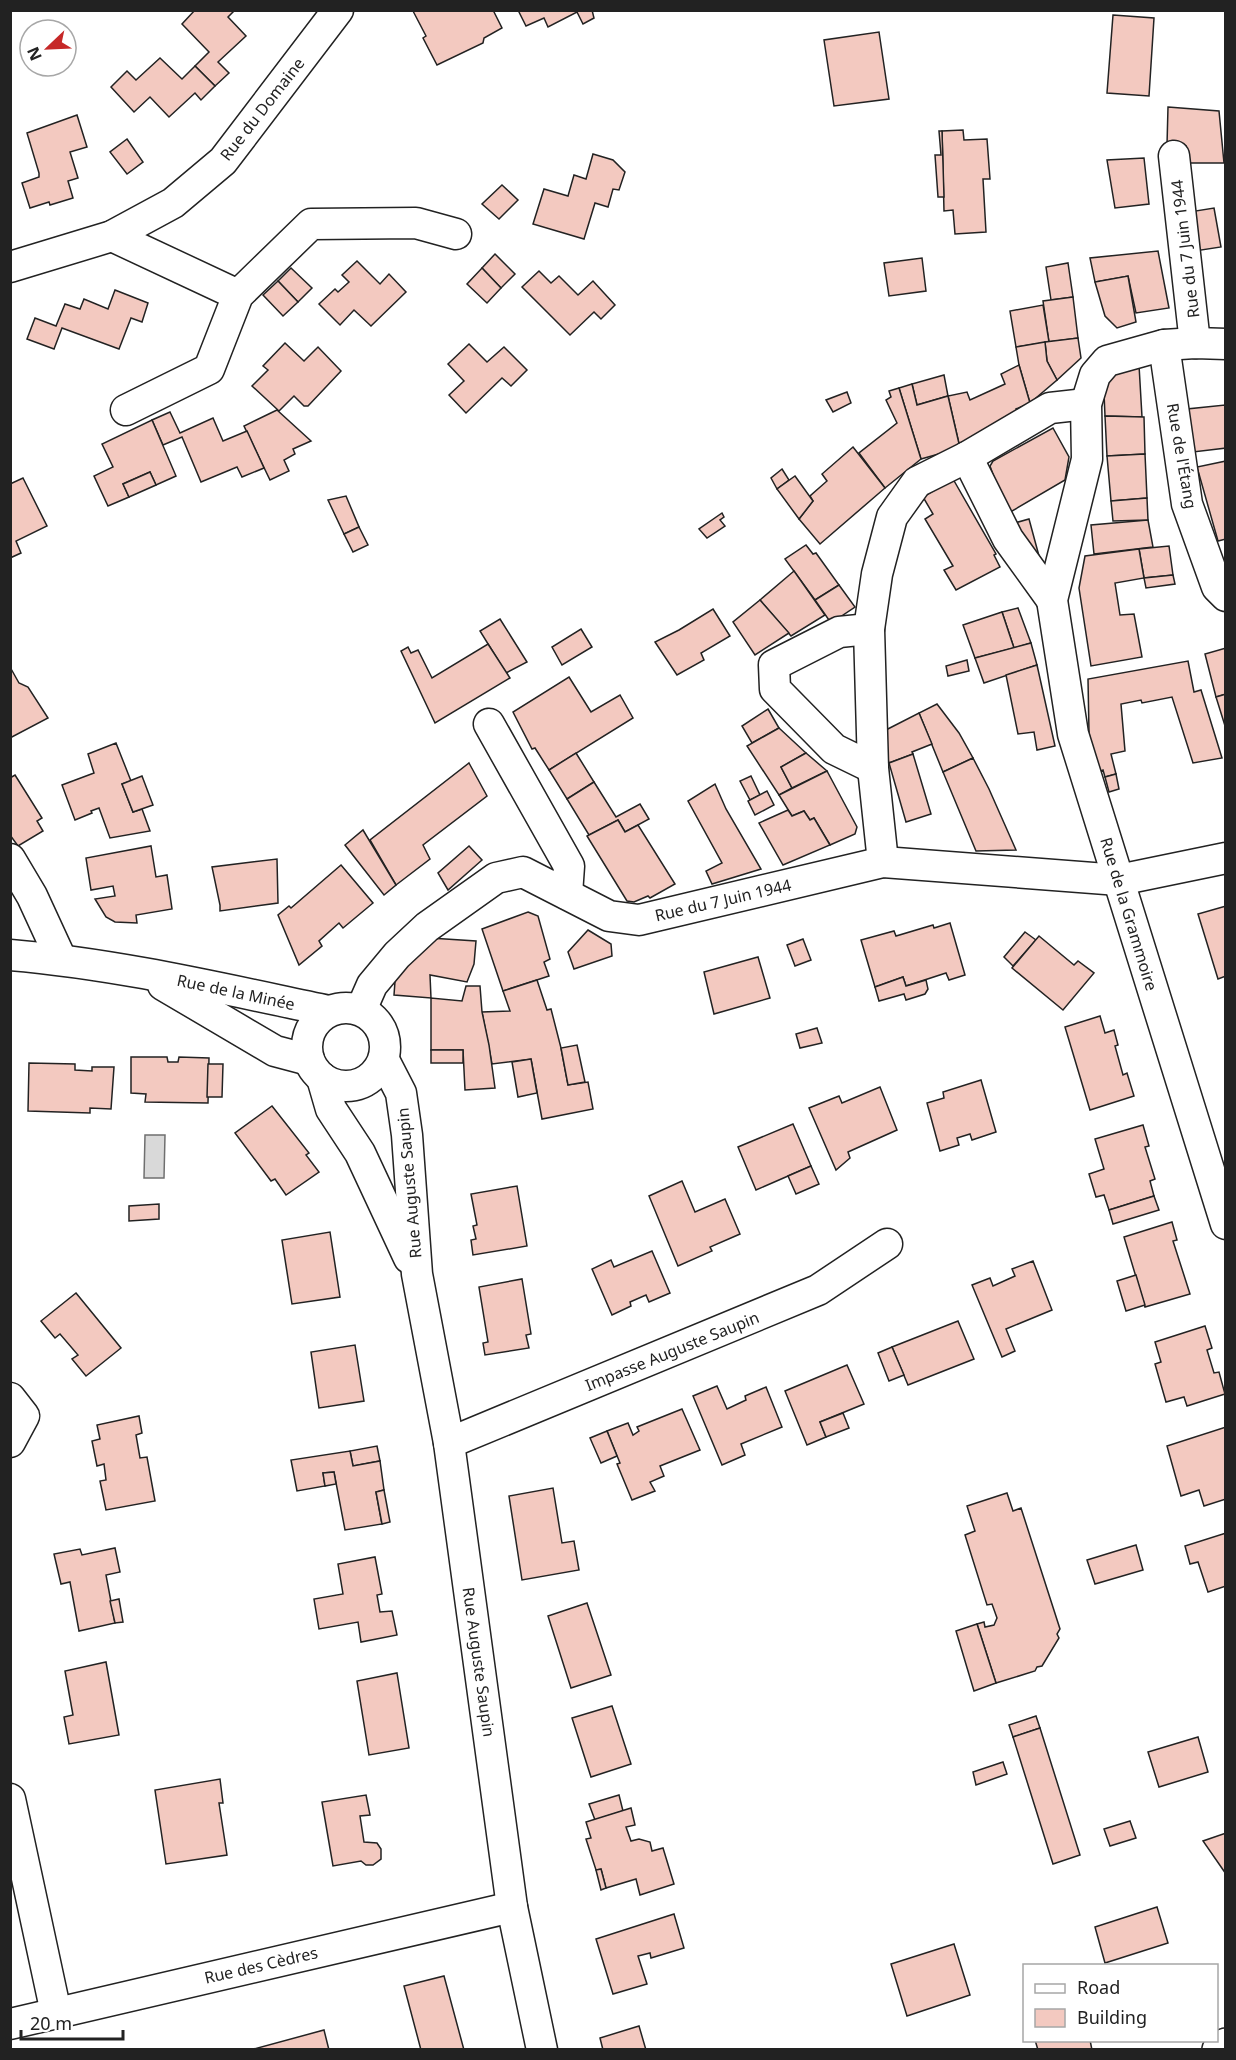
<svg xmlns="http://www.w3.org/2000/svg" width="1236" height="2060" font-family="'Noto Sans',sans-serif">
<rect width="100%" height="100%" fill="#fff"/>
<path fill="#d9d9d9" stroke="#6f6f6f" stroke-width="1.5" d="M145,1135H165L164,1178H144Z"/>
<g fill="#f3c9c0" stroke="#222" stroke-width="1.5">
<path d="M195,10H235L228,17L246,36L218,62L229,73L215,86L195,66L209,52L182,24Z"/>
<path d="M414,10H493L502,28L484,38L483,43L437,65L423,38L426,36L413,11Z"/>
<path d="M518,10H592L594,18L583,24L577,12L548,27L544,18L526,26Z"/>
<path d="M1113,15L1154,18L1149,96L1107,93Z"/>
<path d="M879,32L889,99L834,106L824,40Z"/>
<path d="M160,58L182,79L195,66L215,86L201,100L195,93L169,117L150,97L134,112L111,87L127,71L136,80Z"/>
<path d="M1168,107L1219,111L1224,163H1186V146L1167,145Z"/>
<path d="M77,115L87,147L70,152L78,178L68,181L73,198L50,205L49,202L30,208L22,183L39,177V173L27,133Z"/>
<path d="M963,130L964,140L987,139L990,179H983L986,232L955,234L953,210L944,211L942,131Z"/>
<path d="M939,131H942L944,197H938L935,155H941Z"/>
<path d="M127,139L143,162L127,174L110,152Z"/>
<path d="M593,154L613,160L625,172L619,190L613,189L608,207L595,203L584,239L533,224L544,189L568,196L574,175L586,179Z"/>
<path d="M1144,158L1149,204L1115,208L1107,160Z"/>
<path d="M502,185L518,200L499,219L482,204Z"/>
<path d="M1214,208L1221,247L1195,251L1189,212Z"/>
<path d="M1158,251L1169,308L1136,313L1128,276L1095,282L1090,258Z"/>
<path d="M495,254L515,274L501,288L482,268Z"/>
<path d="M922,258L926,291L889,296L884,263Z"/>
<path d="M357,261L380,284L389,274L406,292L371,326L354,310L340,325L319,304L335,289L338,292L349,282L342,275Z"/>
<path d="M1068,263L1073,297L1051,300L1046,267Z"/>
<path d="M291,268L312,288L298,302L278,281Z"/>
<path d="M482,268L501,288L487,303L467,284Z"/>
<path d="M539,271L551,283L559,276L578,295L593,281L615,305L601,319L594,312L570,335L522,287Z"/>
<path d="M1128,276L1136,322L1117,328L1105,316L1095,282Z"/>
<path d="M278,281L298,302L283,316L263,295Z"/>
<path d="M115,290L148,303L142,322L131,318L119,349L62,328L54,349L27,339L35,318L56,326L65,304L80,309L84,299L108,309Z"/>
<path d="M1073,297L1078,338L1049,342L1043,301Z"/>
<path d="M1043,305L1049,342L1016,347L1010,311Z"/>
<path d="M1078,338L1081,358L1057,380L1047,361L1045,342Z"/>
<path d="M1045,342L1047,361L1057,380L1030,403L1019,365L1016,347Z"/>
<path d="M285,343L304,361L318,347L341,371L308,406H304L294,396L279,411L252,386L268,370L263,366Z"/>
<path d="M469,344L487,362L504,347L527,370L511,386L502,378L466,413L449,395L464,381L448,364Z"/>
<path d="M1019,365L1030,403L1016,409L1020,418L960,448L948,396L967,392L970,400L1005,384L1001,374Z"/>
<path d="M1139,365L1142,417L1105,416L1103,371Z"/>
<path d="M944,375L948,396L917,405L912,384Z"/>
<path d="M912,384L917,405L948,396L960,448L921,459L899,388Z"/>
<path d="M899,388L921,459L885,488L859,453L897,423L886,400L891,397L889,391Z"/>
<path d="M847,392L851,403L833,412L826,400Z"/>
<path d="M1225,405L1226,448L1193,452L1187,409Z"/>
<path d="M277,410L311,441L293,449L295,454L284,460L289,471L270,480L244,426Z"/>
<path d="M170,412L180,433L213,418L223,441L247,431L264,468L242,477L237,467L201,482L182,437L163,445L152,420Z"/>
<path d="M1105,416L1144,417L1145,454L1107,456Z"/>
<path d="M152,420L176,476L156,485L150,472L123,484L129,497L108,506L94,476L113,467L102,444Z"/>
<path d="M1053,428L1069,457L1065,480L1007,514L990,466L993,461Z"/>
<path d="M853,447L885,488L820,544L799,519L813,501L810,496L827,481L822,474Z"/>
<path d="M1145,454L1147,498L1111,501L1107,456Z"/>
<path d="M1226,461V539L1218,541L1197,467Z"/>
<path d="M782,469L789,480L777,489L771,478Z"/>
<path d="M150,472L156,485L129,497L123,484Z"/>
<path d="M795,476L813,501L799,519L777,489Z"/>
<path d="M23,478L47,526L16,541L21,553L10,558V484Z"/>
<path d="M953,479L996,554L994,555L1000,567L956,590L944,570L953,566L925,519L933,514L923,497Z"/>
<path d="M346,496L359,527L344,534L328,500Z"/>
<path d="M1147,498L1148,520L1113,521L1111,501Z"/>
<path d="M722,513L724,517L720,520L725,526L707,538L699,529Z"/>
<path d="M1029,519L1039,556L1032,554L1011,524Z"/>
<path d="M1148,520L1153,547L1094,554L1091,525Z"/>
<path d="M359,527L368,545L353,552L344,534Z"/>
<path d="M806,545L813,554L816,553L839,585L815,600L785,559Z"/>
<path d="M1169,546L1173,575L1144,578L1139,549Z"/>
<path d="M1139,549L1144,578L1115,583L1120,615L1134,614L1142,657L1091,666L1079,588L1085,556Z"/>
<path d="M794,571L825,615L791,636L760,600Z"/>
<path d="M1173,575L1175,584L1146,588L1144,578Z"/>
<path d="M839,585L855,607L831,623L815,600Z"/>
<path d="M760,600L789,633L755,655L733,622Z"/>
<path d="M1018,608L1031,643L1014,648L1002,612Z"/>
<path d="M713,609L730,636L701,653L704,660L677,675L655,642L679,630Z"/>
<path d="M1002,612L1014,648L975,658L963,625Z"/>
<path d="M500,619L527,662L506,673L480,631Z"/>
<path d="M581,629L592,647L562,665L552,647Z"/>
<path d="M1031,643L1037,665L984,683L975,658Z"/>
<path d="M488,644L510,678L435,723L401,651L408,647L411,653L418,650L432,678Z"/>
<path d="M1226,648V694L1216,697L1205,654Z"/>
<path d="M967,660L969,671L948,676L946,666Z"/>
<path d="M1188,661L1194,692L1201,690L1222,758L1193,763L1172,697L1142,703L1141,700L1121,704L1125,751L1111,754L1116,774L1105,777L1103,770L1096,773L1089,733L1088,679Z"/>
<path d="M1037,665L1055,746L1037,750L1034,732L1018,734L1006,675Z"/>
<path d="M10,667L19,683L28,687L48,718L10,738Z"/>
<path d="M569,677L591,712L620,695L633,718L549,770L535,748L532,749L513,712Z"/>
<path d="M1226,694V729L1216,697Z"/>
<path d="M937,704L959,733L973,758L943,772L919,713Z"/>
<path d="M768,709L779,728L752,743L742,726Z"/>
<path d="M919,713L932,744L912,752L913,754L889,763L880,733Z"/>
<path d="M779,728L806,753L781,767L792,788L779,795L747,746Z"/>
<path d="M116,743L131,781L122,784L133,812L142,809L150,831L110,838L99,808L91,811L92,813L75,820L62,785L94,773L88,754Z"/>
<path d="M576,753L594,782L567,799L549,770Z"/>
<path d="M806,753L827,771L792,788L781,767Z"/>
<path d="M913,754L931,814L906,822L889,763Z"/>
<path d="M973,758L989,789L1016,850L976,851L943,772Z"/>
<path d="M469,763L487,796L423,845L430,859L396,885L370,840Z"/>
<path d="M827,771L857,827L855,834L830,845L814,818L810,820L804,811L792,816L779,795Z"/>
<path d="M1116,774L1119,789L1109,792L1105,777Z"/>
<path d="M15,775L42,818L37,821L43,831L18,846L10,835V778Z"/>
<path d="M142,776L153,805L133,812L122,784Z"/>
<path d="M751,776L760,795L750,800L740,781Z"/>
<path d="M594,782L616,817L640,804L649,819L625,832L618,820L589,835L567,799Z"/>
<path d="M715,784L726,809L761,869L712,884L706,871L722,863L688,801Z"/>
<path d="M767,791L774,805L755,815L748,801Z"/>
<path d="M788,810L792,816L804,811L810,820L814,818L830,845L783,865L759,823Z"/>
<path d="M618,820L625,832L638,825L675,884L650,898L648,896L634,902L627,901L587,836Z"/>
<path d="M363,830L396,885L384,895L345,845Z"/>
<path d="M151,846L156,877L167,875L172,909L136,915L137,923L115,922L106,917L95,899L115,896L113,886L91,890L86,858Z"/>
<path d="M469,846L482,860L448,890L438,873Z"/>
<path d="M277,859L278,903L220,911V905L212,867Z"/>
<path d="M341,865L373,903L343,928L339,923L319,941L322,946L299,965L278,915L289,906L291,908Z"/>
<path d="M1226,906V976L1218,979L1198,914Z"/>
<path d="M528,912L538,916L550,959L544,962L549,976L503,991L482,929Z"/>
<path d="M950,923L965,975L949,980L946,973L906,986L903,977L875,987L861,940L894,931L896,936L933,925L934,928Z"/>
<path d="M588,930L611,944L612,956L574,969L568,952Z"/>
<path d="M1025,932L1036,940L1013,966L1004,957Z"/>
<path d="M1039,936L1074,965L1078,961L1094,973L1063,1010L1012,968Z"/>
<path d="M430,938L476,941L474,964L467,982L430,975L431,998L394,995L396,968Z"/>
<path d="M803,939L811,960L795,966L787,945Z"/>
<path d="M758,957L770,998L714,1014L704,972Z"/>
<path d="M903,977L906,986L926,980L928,989L925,994L906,1000L904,994L879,1001L875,987Z"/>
<path d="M537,980L547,1010L551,1009L561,1048L568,1085L588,1082L593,1109L542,1119L531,1059L492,1064L482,1012L510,1011L503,991Z"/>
<path d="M466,986H480L482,1012L489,1045L495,1088L465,1090L463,1050H431V998L462,1001Z"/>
<path d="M1100,1016L1105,1033L1114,1030L1118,1045L1115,1046L1123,1075L1127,1073L1134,1096L1090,1110L1065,1027Z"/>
<path d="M817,1028L822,1043L800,1048L796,1034Z"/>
<path d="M577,1045L585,1082L568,1085L561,1048Z"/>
<rect x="431" y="1050" width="32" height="13"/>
<path d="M131,1057H167L168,1062H178L179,1057L209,1058L208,1103L145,1102L146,1094L131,1093Z"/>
<path d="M531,1059L537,1093L518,1097L512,1062Z"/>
<path d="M29,1063L75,1064V1070L92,1071V1067H114L111,1109L90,1108V1113L28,1111Z"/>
<path d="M208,1064H223L222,1097H207Z"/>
<path d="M981,1080L996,1132L972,1140L970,1134L957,1138L959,1145L940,1151L927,1103L944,1098L943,1092Z"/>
<path d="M880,1087L897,1130L848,1152L850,1158L836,1170L809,1108L839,1096L842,1103Z"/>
<path d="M272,1106L309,1153L306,1155L319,1172L286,1195L275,1179L271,1181L235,1133Z"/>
<path d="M793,1124L811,1166L756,1190L738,1147Z"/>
<path d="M1143,1125L1149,1146L1145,1147L1155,1179L1150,1181L1154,1196L1109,1210L1104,1195L1096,1197L1089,1174L1104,1169L1095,1139Z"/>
<path d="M811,1166L819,1184L796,1194L788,1176Z"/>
<path d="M682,1181L695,1212L725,1199L740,1234L710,1247L712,1251L678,1266L649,1196Z"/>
<path d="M517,1186L527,1246L473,1255L471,1240L476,1239L473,1226L477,1225L471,1194Z"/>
<path d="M1154,1196L1159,1210L1113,1224L1109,1210Z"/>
<path d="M159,1204V1219L129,1221V1206Z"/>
<path d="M1172,1222L1177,1240L1173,1241L1190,1294L1145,1307L1124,1237Z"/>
<path d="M330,1232L340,1297L292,1304L282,1240Z"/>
<path d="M652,1251L670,1293L649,1302L646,1295L630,1302L631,1306L612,1315L592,1269L611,1260L614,1267Z"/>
<path d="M1033,1261L1052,1310L1006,1329L1015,1351L1002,1357L972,1285L990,1278L993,1286L1015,1276L1012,1269Z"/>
<path d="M1136,1275L1145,1305L1126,1311L1117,1281Z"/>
<path d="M522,1279L531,1334L526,1335L529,1348L485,1355L483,1343L488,1342L479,1287Z"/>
<path d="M76,1293L121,1348L86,1376L72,1359L78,1355L60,1334L55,1338L41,1321Z"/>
<path d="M958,1321L974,1359L908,1385L892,1347Z"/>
<path d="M1205,1326L1212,1348L1207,1350L1214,1373L1219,1372L1225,1394L1187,1406L1184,1397L1166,1402L1155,1364L1161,1362L1155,1342Z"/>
<path d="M355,1345L364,1401L319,1408L311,1352Z"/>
<path d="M892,1347L904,1375L889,1381L878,1353Z"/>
<path d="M847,1365L864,1404L820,1422L826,1437L807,1445L785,1391Z"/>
<path d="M717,1386L727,1409L746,1400L745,1396L766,1387L782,1427L741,1444L745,1455L722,1465L693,1396Z"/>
<path d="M682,1409L700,1450L660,1466L664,1476L650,1482L655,1491L632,1500L617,1464L620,1463L607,1431L628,1423L633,1435L639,1431L637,1427Z"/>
<path d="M843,1413L849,1428L826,1437L820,1422Z"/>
<path d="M139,1416L142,1433L136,1435L140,1458L147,1457L155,1501L106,1510L100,1481L106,1480L104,1464L97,1466L92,1441L100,1439L97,1425Z"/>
<path d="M1226,1427V1499L1204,1506L1199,1490L1181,1496L1167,1446Z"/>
<path d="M607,1431L617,1456L601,1463L590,1438Z"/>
<path d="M377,1446L380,1461L353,1466L350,1451Z"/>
<path d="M350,1451L353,1466L380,1461L384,1490L376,1492L382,1524L345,1530L334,1472L323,1473L325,1486L297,1491L291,1460Z"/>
<path d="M334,1472L336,1484L325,1486L323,1473Z"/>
<path d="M553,1488L562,1543L574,1541L579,1570L522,1580L509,1496Z"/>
<path d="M384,1490L390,1522L382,1524L376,1492Z"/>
<path d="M1007,1493L1013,1511L1021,1508L1060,1629L1057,1634L1059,1638L1042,1666L1037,1667L1035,1671L996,1683L977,1624L984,1622L985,1627L994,1625L997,1618L992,1604L987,1605L965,1535L975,1531L967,1506Z"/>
<path d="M1226,1533V1586L1208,1592L1198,1562L1190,1564L1185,1546Z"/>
<path d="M1136,1545L1143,1570L1095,1584L1087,1560Z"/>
<path d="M115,1548L120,1572L106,1575L115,1623L79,1631L70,1582L61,1584L54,1554L80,1549L82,1555Z"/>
<path d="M375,1557L382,1594L377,1595L380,1612L392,1611L397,1635L361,1642L358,1622L319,1629L314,1599L343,1594L338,1564Z"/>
<path d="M119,1599L123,1622L115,1623L110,1601Z"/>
<path d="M587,1603L611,1675L571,1688L548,1616Z"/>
<path d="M977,1624L996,1683L974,1691L956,1631Z"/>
<path d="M106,1662L119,1735L69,1744L64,1717L73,1715L65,1671Z"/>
<path d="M397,1673L409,1748L369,1755L357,1681Z"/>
<path d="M612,1706L631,1764L591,1777L572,1718Z"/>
<path d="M1036,1716L1040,1728L1013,1737L1009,1725Z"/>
<path d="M1040,1728L1080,1855L1053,1864L1013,1737Z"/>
<path d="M1198,1737L1208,1772L1159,1787L1148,1752Z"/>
<path d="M1003,1762L1007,1774L976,1785L973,1772Z"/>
<path d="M220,1779L223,1803H219L227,1855L166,1864L155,1790Z"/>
<path d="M366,1795L370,1815L360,1816L364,1842L377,1843L381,1849V1859L373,1865H366L361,1861L333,1866L322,1802Z"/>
<path d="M619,1795L623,1811L595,1820L589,1804Z"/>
<path d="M631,1808L635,1825L626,1827L631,1841L639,1839L650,1842L652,1851L663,1848L674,1884L640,1895L636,1879L606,1888L601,1869L596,1870L586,1839L591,1838L586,1822Z"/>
<path d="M1130,1821L1136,1838L1110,1846L1104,1829Z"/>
<path d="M1226,1833V1874L1203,1841Z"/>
<path d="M601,1869L606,1888L601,1890L596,1870Z"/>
<path d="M1157,1907L1168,1943L1105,1963L1095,1927Z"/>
<path d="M674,1914L684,1948L651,1958L650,1953L638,1956L647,1984L613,1994L596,1939Z"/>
<path d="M954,1944L970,1995L907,2016L891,1964Z"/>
<path d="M444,1976L464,2050H421L404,1986Z"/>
<path d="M639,2026L646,2050H603L600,2038Z"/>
<path d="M324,2030L329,2050H250Z"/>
<path d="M1035,2040H1090L1092,2050H1038Z"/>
</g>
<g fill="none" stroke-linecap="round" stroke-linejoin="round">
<defs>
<g id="minor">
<path d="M1174,156L1195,343"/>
<path d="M112,236L238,295"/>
<path d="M10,267L112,236L173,203L223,161L338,10"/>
<path d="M1226,344L1195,343L1164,345L1107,361L1095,375L1086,404L1087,459L1052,600L1073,734L1226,1224"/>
<path d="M1164,345L1187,504L1217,587L1226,596"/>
<path d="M126,410L209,369L238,295L311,224L416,223L456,234"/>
<path d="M967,457L1008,539L1052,600"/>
<path d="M869,629L839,632L774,665L775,689L834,749L873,768"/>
<path d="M489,724L569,866L567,894"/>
<path d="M10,859L32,896L61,959"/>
<path d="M883,862L873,768L869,629L877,574L892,517L917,482L967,457L1050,408L1086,404"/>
<path d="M10,955C118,964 223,989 329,1011"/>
<path d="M163,985L275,1051L309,1060"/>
<circle cx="346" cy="1047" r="39"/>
<path d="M361,1010L372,985L397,955L427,927L496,878L523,872L609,916L639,920L883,862L1119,880L1226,858"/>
<path d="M384,1060L401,1093L407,1135L417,1274L449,1443L512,1907L542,2050"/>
<path d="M322,1078L331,1109L360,1153L409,1258"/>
<path d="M10,1398L24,1416L10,1442"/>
<path d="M449,1443L818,1290L887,1244"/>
<path d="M10,1799L56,2013"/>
<path d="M10,2024L512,1907"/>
</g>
<path id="secondary" d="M1219,2050L1226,2045"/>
</defs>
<use href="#minor" stroke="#222" stroke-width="33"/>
<use href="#secondary" stroke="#222" stroke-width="36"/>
<use href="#minor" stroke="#fff" stroke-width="30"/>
<use href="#secondary" stroke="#fff" stroke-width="33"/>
</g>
<g text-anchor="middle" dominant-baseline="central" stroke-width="4.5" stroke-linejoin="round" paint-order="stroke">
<g font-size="16" fill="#222" stroke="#fff">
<text transform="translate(262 109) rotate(-52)">Rue du Domaine</text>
<text transform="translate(1185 249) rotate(-97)">Rue du 7 Juin 1944</text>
<text transform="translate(1182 456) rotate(80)">Rue de l'Étang</text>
<text transform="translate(723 900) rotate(-13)">Rue du 7 Juin 1944</text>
<text transform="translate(1129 914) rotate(73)">Rue de la Grammoire</text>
<text transform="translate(236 992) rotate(12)">Rue de la Minée</text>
<text transform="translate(409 1183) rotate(-95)">Rue Auguste Saupin</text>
<text transform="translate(672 1351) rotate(-22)">Impasse Auguste Saupin</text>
<text transform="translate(479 1662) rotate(82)">Rue Auguste Saupin</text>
<text transform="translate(261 1965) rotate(-13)">Rue des Cèdres</text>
</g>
</g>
<rect width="1236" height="2060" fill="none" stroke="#222222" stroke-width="24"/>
<rect x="1023" y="1964" width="195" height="78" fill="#ffffff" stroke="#a7a7a7" stroke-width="1.5"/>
<rect x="1035" y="1984" width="30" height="9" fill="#ffffff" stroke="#a7a7a7" stroke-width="1.5"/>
<text x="1077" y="1994" font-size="18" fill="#222222">Road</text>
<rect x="1035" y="2009" width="30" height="18" fill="#f3c9c0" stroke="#a7a7a7" stroke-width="1.5"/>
<text x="1077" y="2024" font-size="18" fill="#222222">Building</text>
<g transform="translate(48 48) rotate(247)"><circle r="28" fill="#ffffff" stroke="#a7a7a7" stroke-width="1.5"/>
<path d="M0-4.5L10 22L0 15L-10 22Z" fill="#c62828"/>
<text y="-9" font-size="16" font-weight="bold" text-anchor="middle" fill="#222222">N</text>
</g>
<path d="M21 2030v9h102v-9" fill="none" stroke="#222222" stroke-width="3"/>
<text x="30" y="2030" font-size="18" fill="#222222" stroke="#ffffff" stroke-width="4.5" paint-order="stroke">20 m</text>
</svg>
